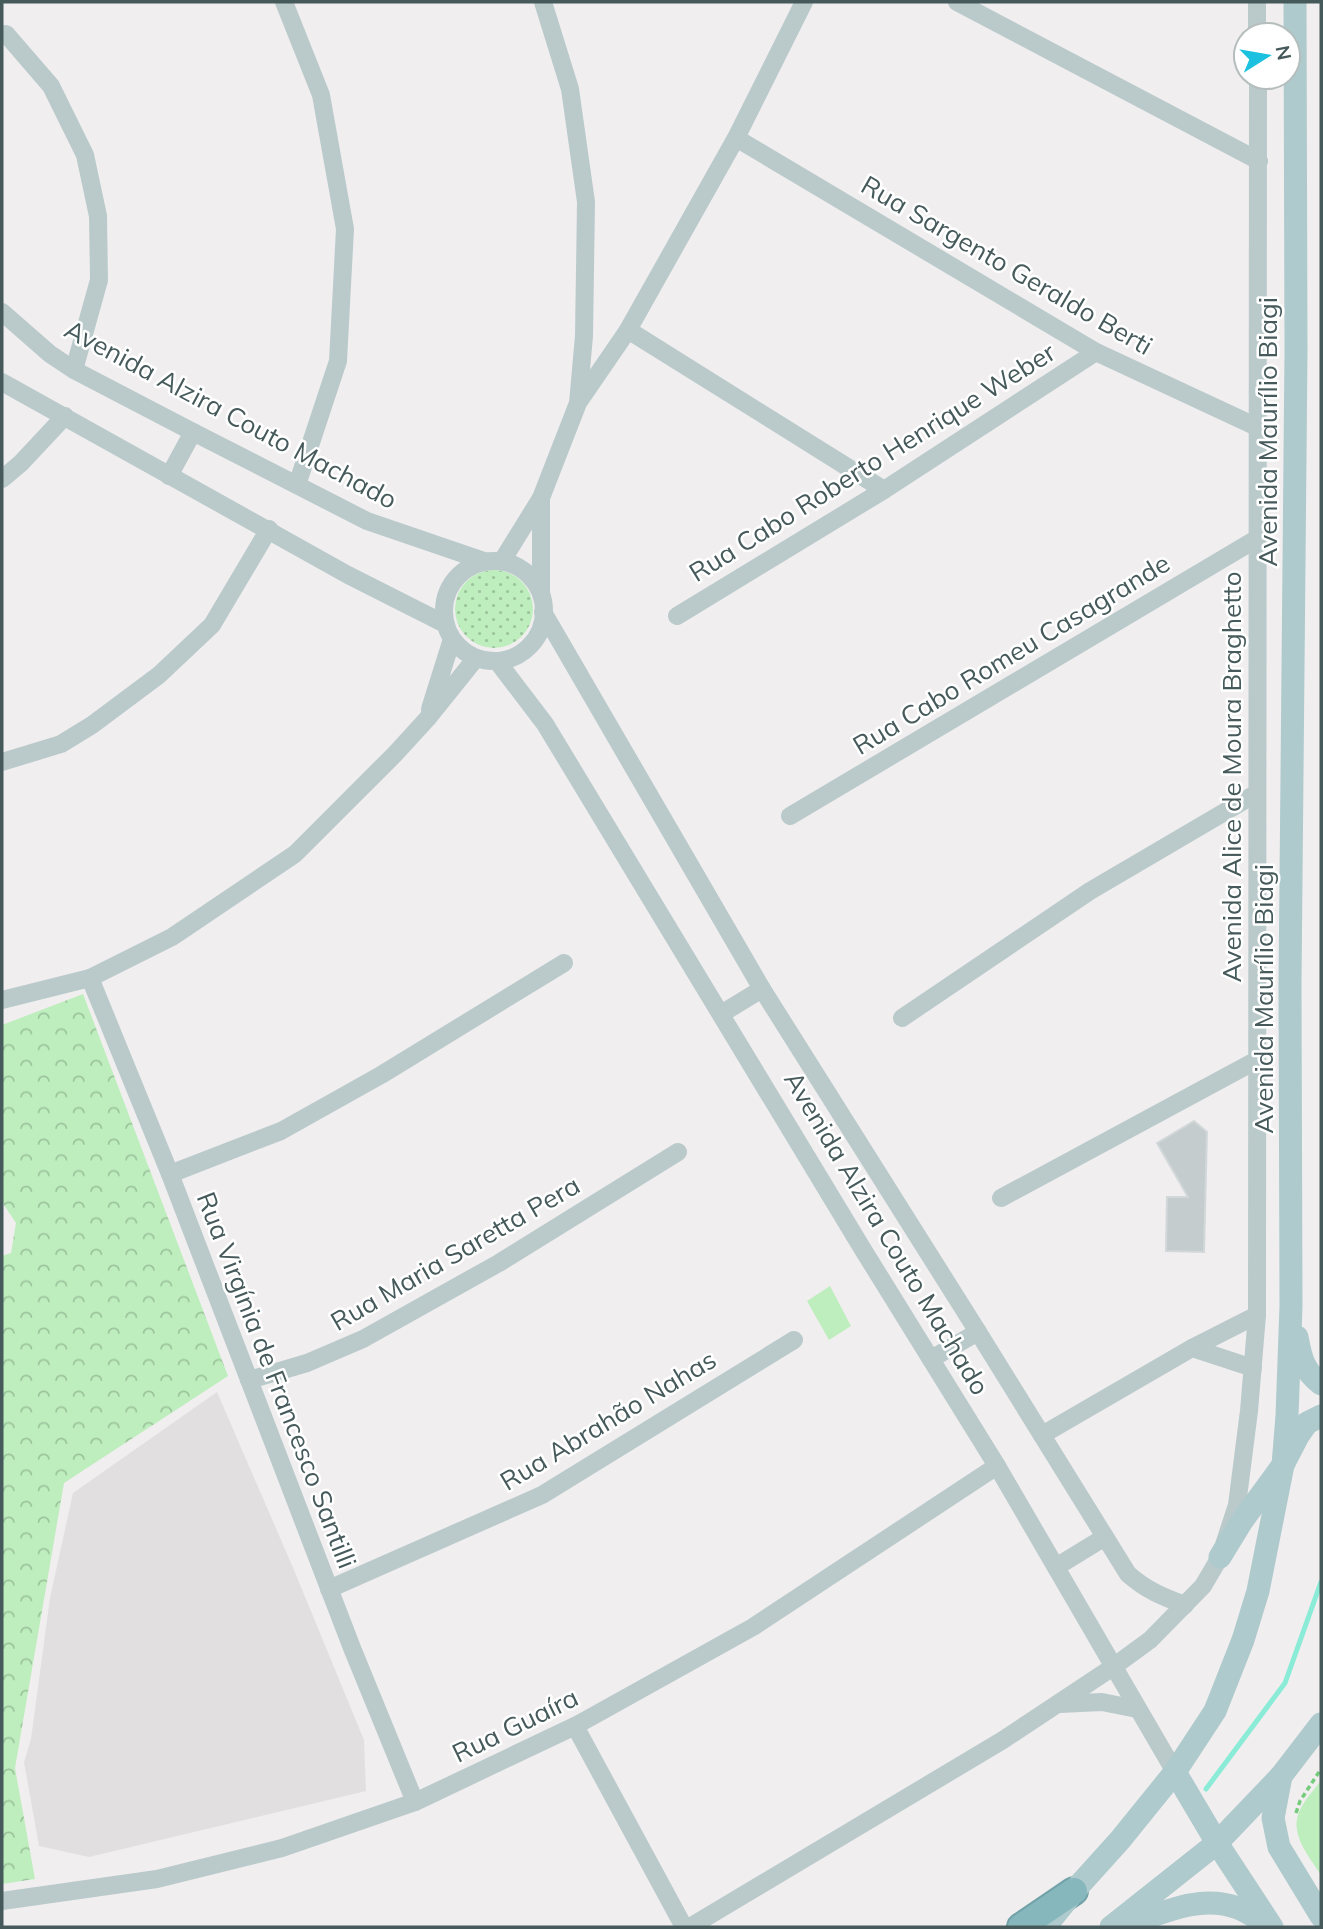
<svg xmlns="http://www.w3.org/2000/svg" width="1323" height="1929" font-family="Mulish,sans-serif">
<defs>
<pattern id="grass-dots" width="8" height="8" patternUnits="userSpaceOnUse" patternTransform="scale(1.75)"><rect width="8" height="8" fill="#beeebd"/><path d="M2 2h.1M6 6h.1" fill="none" stroke="#9cc49d" stroke-width="1.8" stroke-linecap="round"/></pattern>
<pattern id="forest-crowns" width="20" height="18" patternUnits="userSpaceOnUse" patternTransform="scale(1.75)"><rect width="20" height="18" fill="#beeebd"/><path d="M2 6a3 3 0 1 1 6 0M12 15a3 3 0 1 1 6 0" fill="none" stroke="#9cc49d"/></pattern>
</defs>
<rect width="100%" height="100%" fill="#f1eeef"/>
<path fill="#e2dfe1" d="M217,1392L294,1570L364,1740L366,1791L89,1857L39,1846L24,1762L31,1739L50,1598L73,1493Z"/>
<circle fill="url(#grass-dots)" cx="494" cy="609" r="39"/>
<path fill="url(#forest-crowns)" d="M83,994L228,1376L64,1483L15,1768L35,1879L2,1884V1256L11,1253L16,1223L2,1202V1025Z"/>
<g fill="#beeebd">
<path d="M830,1286L851,1326L829,1340L807,1301Z"/>
<path d="M1321,1780V1875C1309,1856 1287,1832 1301,1808C1306,1798 1315,1789 1321,1780Z"/>
</g>
<g fill="none" stroke-linecap="round" stroke-linejoin="round">
<path stroke="#8aebd7" stroke-width="5" d="M1206,1789L1285,1683L1321,1582"/>
</g>
<path fill="#c5ccce" stroke="#d2d8da" stroke-width="2" d="M1194,1121L1207,1132L1204,1252L1166,1251L1167,1197H1188L1157,1143Z"/>
<g fill="none" stroke-linecap="round" stroke-linejoin="round">
<defs>
<path id="highway" d="M1021,1927L1074,1891"/>
</defs>
<use href="#highway" stroke="#71a2a8" stroke-width="30"/>
<path stroke="#75cc7d" stroke-width="3.5" stroke-dasharray="5 3.5" stroke-linecap="butt" d="M1296,1813L1300,1801L1321,1769"/>
<g stroke="#bacacb" stroke-width="18">
<path d="M284,2L321,95L345,229L338,361L297,485"/>
<path d="M957,2L1259,161"/>
<path d="M1257,2V35"/>
<path d="M6,34L51,86L85,155L98,216L99,280L74,370"/>
<path d="M736,138L1096,352L1257,427"/>
<path d="M2,312L50,354L74,370L193,432L367,521L484,561"/>
<path d="M628,330L884,490"/>
<path d="M2,382L348,575L445,624"/>
<path d="M580,400L628,330L736,138L804,2"/>
<path d="M169,476L193,432"/>
<path d="M2,479L21,463L65,416"/>
<path d="M502,561L541,498L578,403L584,336L586,202L570,89L543,2"/>
<circle cx="494" cy="611" r="50"/>
<path d="M541,593V498"/>
<path d="M543,612L762,989L978,1332L1128,1574C1146,1590 1163,1597 1185,1605"/>
<path d="M677,616L884,490L1096,352"/>
<path d="M497,661L545,724L862,1248L997,1466L1175,1772"/>
<path d="M430,709L452,639"/>
<path d="M2,762L61,744L92,725L159,675L212,625L269,529"/>
<path d="M790,816L1258,538"/>
<path d="M90,978L170,1174L352,1648L415,1802"/>
<path d="M2,1000L90,978L172,937L295,854L395,754L427,719L476,658"/>
<path d="M721,1014L762,989"/>
<path d="M902,1018L1090,891L1257,793"/>
<path d="M170,1174L281,1131L381,1075L564,963"/>
<path d="M1001,1198L1257,1060"/>
<path d="M1192,1348L1253,1368"/>
<path d="M931,1359L978,1332"/>
<path d="M249,1380L307,1363L363,1339L499,1263L678,1152"/>
<path d="M1042,1435L1192,1348L1257,1315"/>
<path d="M1056,1567L1105,1537"/>
<path d="M329,1589L542,1495L794,1340"/>
<path d="M1060,1704L1102,1702L1137,1709"/>
<path d="M575,1726L684,1927"/>
<path d="M2,1901L157,1879L282,1848L415,1802L575,1726L753,1627L997,1466"/>
<path d="M690,1927L1003,1740L1113,1667L1150,1640L1203,1586L1220,1557L1237,1505L1249,1411L1257,1315L1258,77"/>
</g>
<g stroke="#aecacd" stroke-width="23">
<path d="M1297,1337C1301,1358 1303,1370 1321,1384"/>
<path d="M1220,1557L1242,1521L1283,1465L1298,1436L1307,1423L1321,1416"/>
<path d="M1175,1772L1217,1843L1272,1927"/>
<path d="M1281,1776L1273,1818L1279,1847L1321,1916"/>
<path d="M1045,1927L1074,1891L1120,1840L1175,1772L1215,1711L1243,1640L1258,1591L1283,1465L1287,1416L1291,1306L1290,986L1296,351L1295,2"/>
<path d="M1111,1927L1217,1843L1281,1776L1321,1724"/>
<path d="M1121,1927C1159,1915 1198,1893 1238,1908C1248,1912 1258,1919 1267,1924"/>
</g>
<use href="#highway" stroke="#86b7bd" stroke-width="26"/>
</g>
<g text-anchor="middle" dominant-baseline="central" stroke-width="5" stroke-linejoin="round" paint-order="stroke">
<g font-size="26" fill="#465a5b" stroke="#fff">
<text transform="translate(1007 265) rotate(30)">Rua Sargento Geraldo Berti</text>
<text transform="translate(231 414) rotate(28)">Avenida Alzira Couto Machado</text>
<text transform="translate(1267 432) rotate(-90)">Avenida Maurílio Biagi</text>
<text transform="translate(872 462) rotate(-32)">Rua Cabo Roberto Henrique Weber</text>
<text transform="translate(1011 654) rotate(-31)">Rua Cabo Romeu Casagrande</text>
<text transform="translate(1231 777) rotate(-90)">Avenida Alice de Moura Braghetto</text>
<text transform="translate(1263 999) rotate(-90)">Avenida Maurílio Biagi</text>
<text transform="translate(887 1233) rotate(59)">Avenida Alzira Couto Machado</text>
<text transform="translate(455 1253) rotate(-30)">Rua Maria Saretta Pera</text>
<text transform="translate(277 1380) rotate(69)">Rua Virgínia de Francesco Santilli</text>
<text transform="translate(608 1420) rotate(-31)">Rua Abrahão Nahas</text>
<text transform="translate(515 1725) rotate(-26)">Rua Guaíra</text>
</g>
</g>
<rect width="1323" height="1929" fill="none" stroke="#465a5b" stroke-width="7"/>
<g transform="translate(1267 56) rotate(79)"><circle r="33" fill="#ffffff" stroke="#b5bdbd" stroke-width="2"/>
<path d="M0-5L12 26L0 18L-12 26Z" fill="#1bc1de"/>
<text y="-10" font-size="19" font-weight="bold" text-anchor="middle" fill="#465a5b">N</text>
</g>
</svg>
